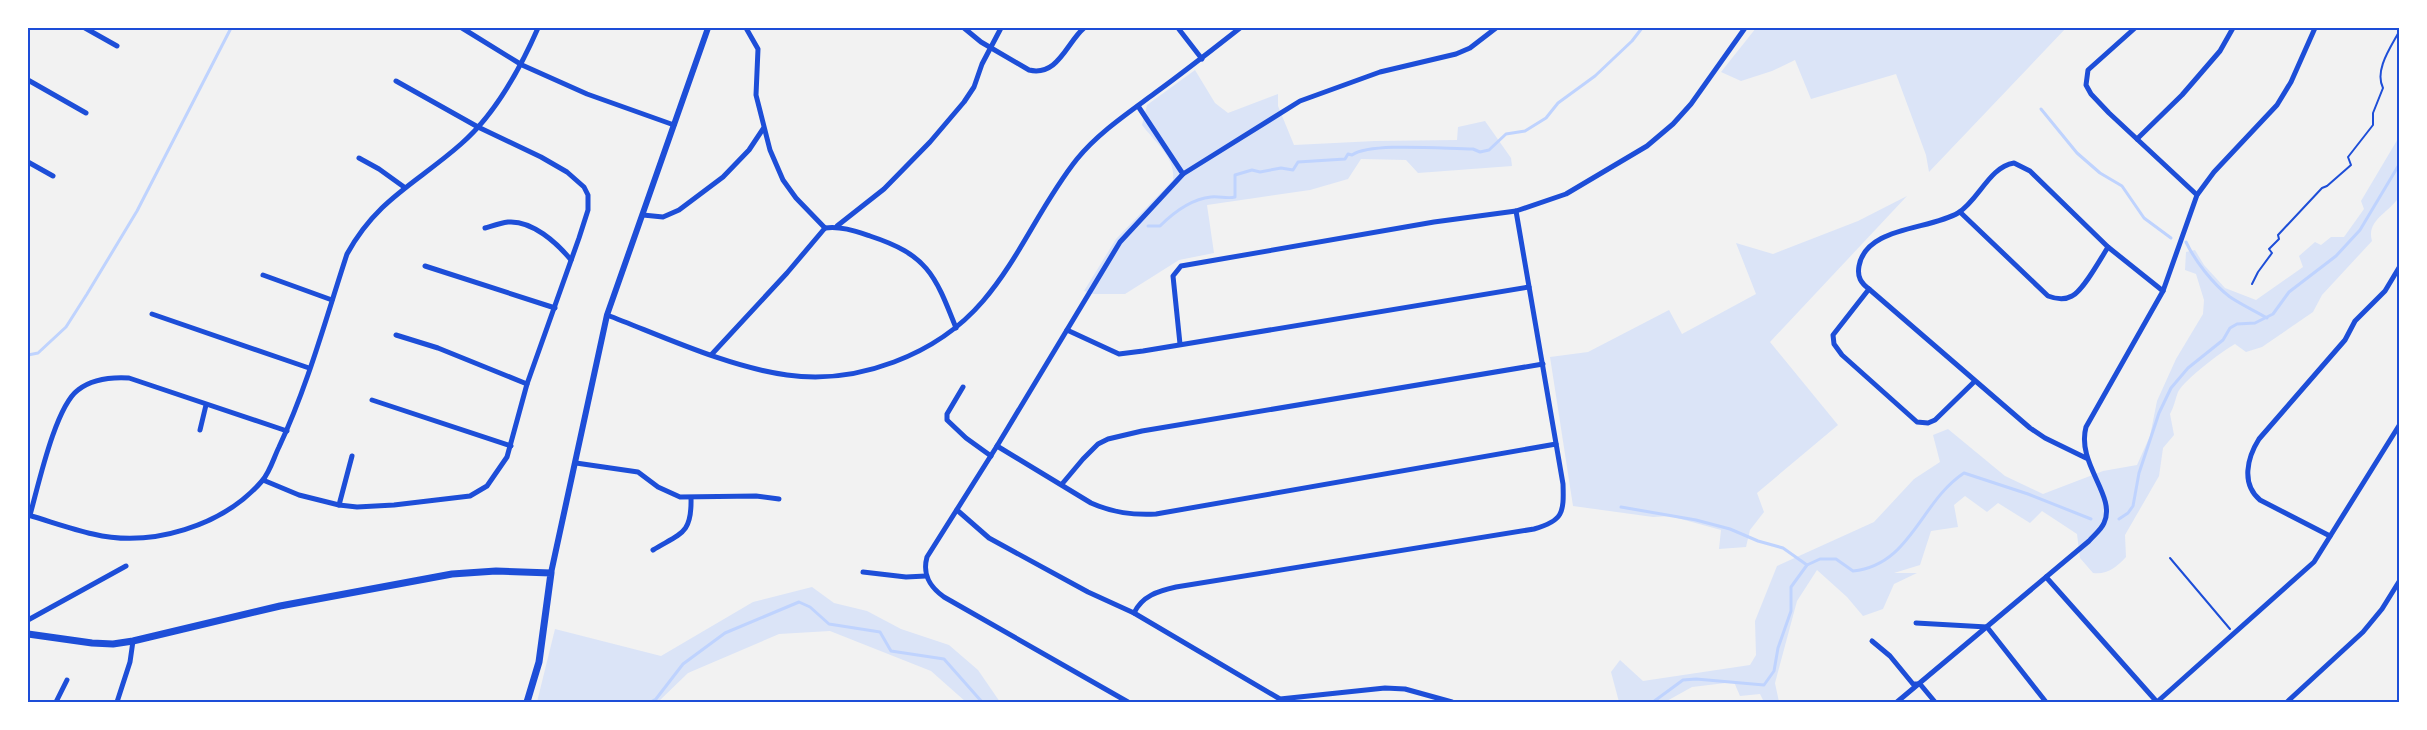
<svg xmlns="http://www.w3.org/2000/svg" width="2427" height="730" font-family="Signika,sans-serif">
<rect width="100%" height="100%" fill="#f2f2f2"/>
<g fill="#dbe4f7">
<path d="M1756,28H2066L1929,172L1926,155L1896,74L1811,99L1795,60L1772,71L1741,81L1721,72Z"/>
<path d="M1195,70L1215,103L1228,113L1278,94V106L1294,145L1375,141L1457,140L1458,127L1485,121L1511,158L1512,166L1418,173L1406,160L1361,159L1348,179L1310,190L1207,205L1214,253L1179,260L1125,294H1093L1084,291L1116,239L1173,180C1176,158 1154,141 1142,125L1147,105Z"/>
<path d="M2399,137C2399,147 2402,190 2399,197C2389,213 2366,220 2372,241L2322,295L2313,312L2262,347L2246,352L2235,344C2221,352 2185,379 2178,392C2175,400 2174,407 2170,414L2174,435L2163,448L2159,476L2125,535L2126,557C2117,567 2107,575 2093,573L2080,558L2077,534L2042,511L2030,523L1998,503L1987,512L1965,496L1954,505L1958,527L1931,531L1920,565L1894,573H1917L1894,584L1883,609L1863,616L1847,597L1817,570L1797,601L1775,683L1779,702H1764L1760,694L1740,696L1734,682L1692,687L1665,702H1619L1611,672L1620,660L1643,681L1750,665L1756,655L1755,621L1777,566L1874,522L1914,479L1940,462L1933,435L1948,429L2005,476L2043,494L2103,471L2137,465L2150,436L2157,401L2176,359L2203,314L2204,300L2196,274L2185,270L2186,252L2195,250L2204,265L2225,288L2256,300L2303,267L2299,256L2315,242L2321,245L2331,237H2344L2364,209L2361,201Z"/>
<path d="M1907,196L1770,342L1838,425L1757,493L1764,512L1750,530L1746,547L1719,549L1721,530L1670,516L1653,517L1573,506L1550,357L1588,352L1669,310L1682,334L1756,294L1736,243L1773,254L1858,221Z"/>
<path d="M812,587L834,603L867,611L901,629L949,645L978,670L1000,702H966L931,671L830,631L779,634L688,673L658,702H537L555,629L661,656L753,602Z"/>
</g>
<g fill="none" stroke-linecap="round" stroke-linejoin="round">
<g stroke="#bfd3fe" stroke-width="3">
<path d="M2041,109L2077,153L2100,173L2122,186L2144,218L2171,238"/>
<path d="M1148,226H1160C1174,212 1192,199 1211,197C1219,196 1228,199 1235,197V175L1252,170L1260,172L1281,168L1293,170L1298,162L1345,159L1348,154L1352,155C1371,142 1445,149 1473,149L1480,152L1489,150L1506,134L1525,131L1546,118L1558,103L1595,76L1632,41L1642,28"/>
<path d="M2186,242C2195,261 2213,284 2230,297C2242,305 2255,311 2267,318"/>
<path d="M28,355L38,353L66,327L87,294L137,211L231,28"/>
<path d="M1621,507L1696,520L1730,529L1758,541L1783,548L1807,565"/>
<path d="M2119,519L2128,513L2133,506L2139,473L2159,413L2171,388L2188,368L2223,340L2230,328L2237,324L2255,323L2273,314L2289,292L2336,256L2360,230L2400,163"/>
<path d="M651,702L656,699L683,664L725,633L799,602L810,607L829,624L880,632L891,651L944,659L982,702"/>
<path d="M1653,702L1683,680L1696,679L1764,685L1774,671L1778,648L1791,611V587L1807,565L1820,559H1836L1853,571C1911,565 1920,502 1964,473L2028,494L2091,519"/>
</g>
<g stroke="#1d4ed8" stroke-width="2">
<path d="M2252,284L2258,272L2272,253L2269,249L2279,239L2278,235L2322,188L2327,186L2351,165L2348,157L2373,125V113L2383,88C2374,70 2391,47 2400,30"/>
<path d="M2170,558L2230,629"/>
</g>
<g stroke="#1d4ed8" stroke-width="5">
<path d="M85,28L117,46"/>
<path d="M462,28L522,65L587,94L674,125"/>
<path d="M746,28L758,49L756,95L770,150L783,180L796,198L825,228"/>
<path d="M964,28L981,42L1029,70C1058,77 1067,42 1084,28"/>
<path d="M1178,28L1202,59"/>
<path d="M2135,28L2088,70L2086,85L2091,94L2109,113L2197,195"/>
<path d="M28,80L86,113"/>
<path d="M2137,139L2182,95L2220,51L2233,28"/>
<path d="M359,158L379,169L404,187"/>
<path d="M28,162L53,176"/>
<path d="M1183,174L1300,101L1380,72L1456,54L1470,48L1496,28"/>
<path d="M1960,212L2048,296C2056,299 2065,300 2072,296C2083,291 2101,258 2108,247"/>
<path d="M643,215L663,217L679,210L723,177L749,150L763,129"/>
<path d="M837,226L884,189L930,142L964,102L974,87L982,64L1001,28"/>
<path d="M485,228C492,226 500,223 508,222C532,220 557,243 571,260"/>
<path d="M825,228C841,226 855,231 870,236C928,255 935,275 956,328"/>
<path d="M425,266L555,308"/>
<path d="M263,275L332,300"/>
<path d="M1869,289C1861,283 1857,277 1859,266C1866,226 1930,230 1958,213C1979,200 1989,167 2014,163L2030,171L2108,247L2163,291"/>
<path d="M152,314L309,368"/>
<path d="M607,315C662,336 728,367 787,375C857,385 937,355 983,301C1020,258 1041,204 1077,159C1098,133 1128,113 1155,93C1184,72 1212,50 1240,28"/>
<path d="M1067,330L1119,354L1143,351L1529,287"/>
<path d="M396,335L438,348L527,384"/>
<path d="M1180,344L1173,276L1181,266L1434,222L1516,211L1566,194L1647,146L1673,124L1691,104L1745,28"/>
<path d="M712,354L787,273L825,228"/>
<path d="M1975,381L1935,420L1928,423L1917,422L1842,355L1834,344L1833,335L1869,289L2030,428L2045,438L2086,458"/>
<path d="M963,387L947,414V420L966,438L991,456"/>
<path d="M372,400L511,446"/>
<path d="M200,430L206,405"/>
<path d="M997,446L1091,503C1114,513 1132,515 1156,514L1556,444"/>
<path d="M576,463L638,472L658,487L680,497L756,496L779,499"/>
<path d="M263,480L299,495L339,505L357,507L394,505L470,496L487,486L507,457L527,384L579,238L588,210V195L584,187L567,172L541,157L478,127L396,81"/>
<path d="M1062,484L1083,459L1098,444L1108,439L1142,431L1543,364"/>
<path d="M339,505L352,456"/>
<path d="M957,510L989,538L1088,592L1134,613L1280,699L1385,688L1405,689L1452,702"/>
<path d="M28,515C49,521 71,529 93,534C151,548 223,526 262,481C270,472 274,457 279,447C308,385 326,318 347,254C377,199 417,183 461,144C496,114 520,69 538,28"/>
<path d="M30,515C38,487 55,407 78,390C92,379 112,377 129,378L287,431"/>
<path d="M2330,536L2260,500C2241,484 2247,458 2259,439L2345,340L2355,321L2385,291L2400,266"/>
<path d="M653,550C681,533 692,534 691,498"/>
<path d="M863,572L906,577L926,576"/>
<path d="M2046,577L2157,702"/>
<path d="M1134,613C1142,596 1158,591 1176,587L1534,529C1563,521 1564,513 1563,484L1516,211"/>
<path d="M28,620L126,566"/>
<path d="M1916,623L1987,627L2046,702"/>
<path d="M1872,641L1890,656L1913,684H1920L1935,702"/>
<path d="M56,702L67,680"/>
<path d="M117,702L130,662L133,641"/>
<path d="M1128,702L944,597C930,587 922,575 927,557L997,446L1120,242L1183,174L1138,106"/>
<path d="M1897,702L2089,541C2094,535 2101,530 2104,523C2117,496 2076,464 2086,427L2163,291L2197,195L2214,172L2277,105L2291,82L2315,28"/>
<path d="M2157,702L2314,562L2400,424"/>
<path d="M2287,702L2363,632L2382,609L2400,580"/>
</g>
<path stroke="#1d4ed8" stroke-width="6" d="M551,573L607,315L708,28"/>
<path stroke="#1d4ed8" stroke-width="7" d="M28,634L92,643L113,644L133,641L280,606L452,574L496,571L551,573L539,662L527,702"/>
</g>
<rect width="2427" height="730" fill="none" stroke="#ffffff" stroke-width="58"/>
<rect x="29" y="29" width="2369" height="672" fill="none" stroke="#1d4ed8" stroke-width="2"/>
</svg>
